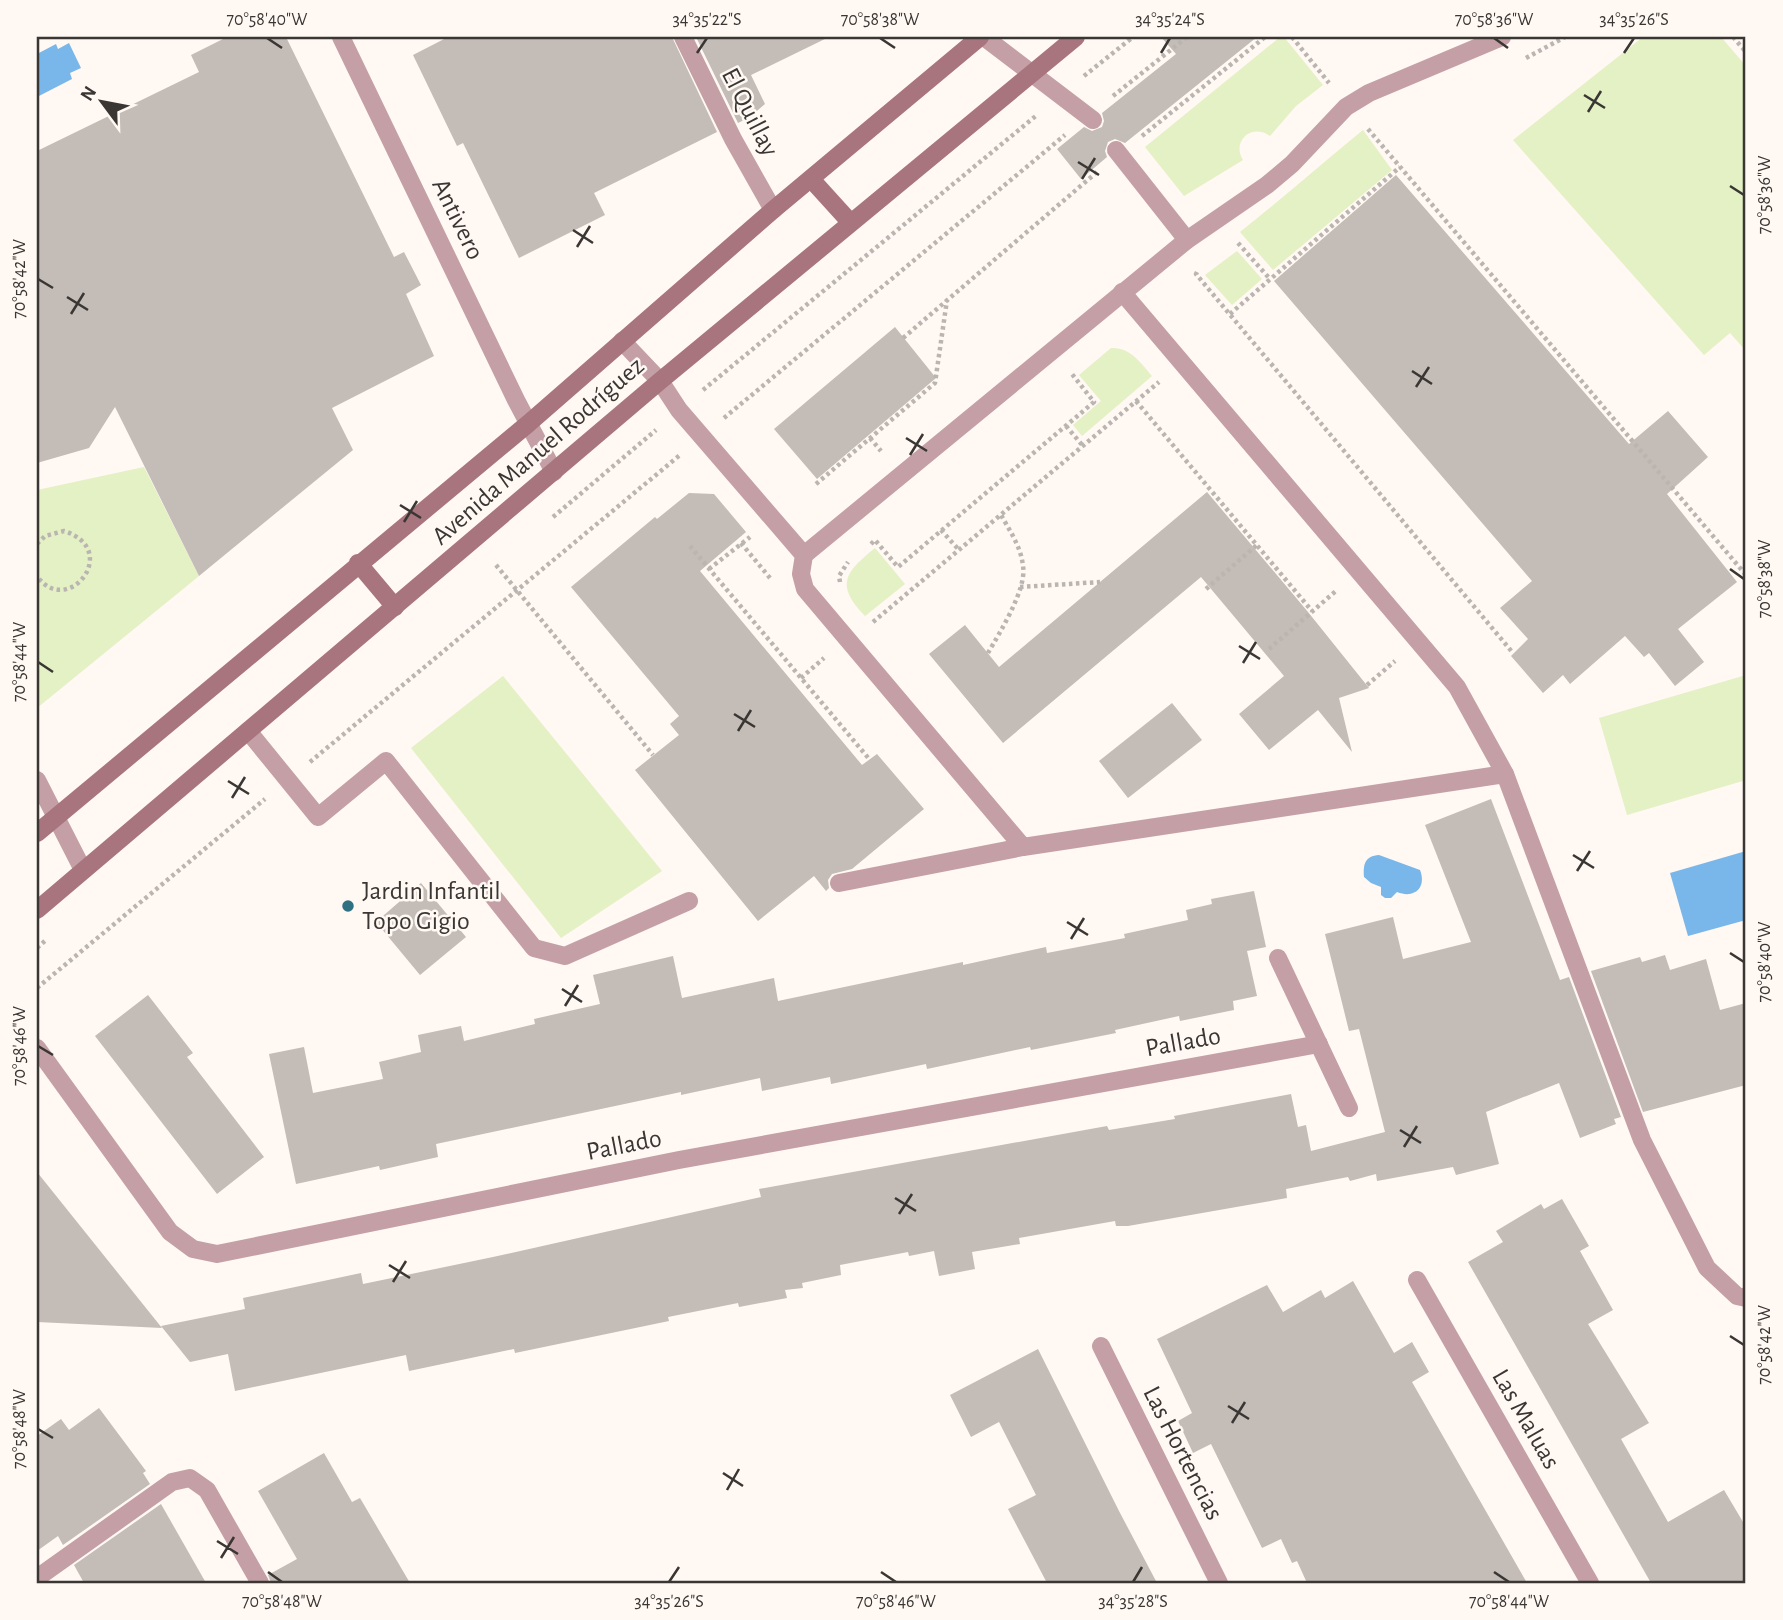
<svg xmlns="http://www.w3.org/2000/svg" width="1783" height="1620" font-family="'Alegreya Sans',sans-serif">
<rect width="100%" height="100%" fill="#fff8f3"/>
<g fill="#e3f1c4">
<path d="M1280,37H1284L1323,85L1296,106L1270,136C1252,123 1231,141 1243,160L1184,196L1145,147Z"/>
<path d="M1643,37H1721L1746,66V351L1730,333L1704,355L1513,140Z"/>
<path d="M1363,130L1392,170L1273,270L1240,232C1282,199 1321,164 1363,130Z"/>
<path d="M1237,251L1262,279L1232,305L1205,275Z"/>
<path d="M1111,348C1130,347 1141,363 1152,376L1082,436L1073,425L1101,401L1079,375Z"/>
<path d="M144,467L199,576L37,708V490Z"/>
<path d="M875,548L905,584L865,616C834,584 846,572 875,548Z"/>
<path d="M1746,675V780L1627,815L1599,718Z"/>
<path d="M503,676L662,871L561,938L411,748Z"/>
</g>
<g fill="#79b7ea">
<path d="M69,43L81,68L70,73L72,79L37,97V54L56,44L58,49Z"/>
<path d="M1746,851V920L1688,936L1670,873Z"/>
<path d="M1379,855L1420,870C1427,888 1414,899 1397,892L1391,898H1385L1381,895V887L1371,883L1364,877C1363,864 1365,856 1379,855Z"/>
</g>
<g fill="#c4bcb6">
<path d="M227,37H286L394,257L404,252L421,285L406,294L434,356L332,408L353,450L199,576L115,407L89,448L37,463V151L199,72L191,55Z"/>
<path d="M448,37H672L717,132L594,193L605,215L519,258L463,143L457,146L413,55Z"/>
<path d="M696,37H829L751,75L765,104L750,117L738,123Z"/>
<path d="M1161,37H1257L1125,143L1115,139L1108,142L1105,151L1107,157L1081,179L1057,149L1084,127L1092,131L1102,127L1104,121L1102,113L1176,54Z"/>
<path d="M1396,175L1629,444L1668,411L1708,457L1667,494L1737,582L1678,629L1704,662L1675,686L1649,653L1644,657L1625,636L1570,684L1563,675L1543,693L1511,656L1528,639L1500,608L1532,581L1274,281Z"/>
<path d="M895,327L936,378L817,479L774,429Z"/>
<path d="M1207,492L1308,612L1369,688L1339,698L1352,752L1318,710L1269,750L1239,714L1284,676L1201,577L1003,743L929,654L965,625L999,667Z"/>
<path d="M689,493L714,494L746,532L700,571L862,765L877,754L924,809L852,869L832,874L828,880L829,888L826,891L814,876L758,921L635,770L679,735L670,724L679,716L571,587L655,517L657,519Z"/>
<path d="M1172,703L1202,740L1128,798L1099,761Z"/>
<path d="M1491,799L1560,980L1569,977L1621,1117L1614,1119L1616,1124L1580,1138L1559,1083L1486,1112L1499,1164L1456,1175L1453,1167L1377,1181L1376,1174L1350,1181L1348,1177L1286,1189L1287,1198L1128,1226H1116L1115,1221L1019,1238L1020,1244L972,1252L975,1269L939,1276L934,1251L909,1256L908,1252L840,1265L841,1275L802,1283L803,1288L785,1290L787,1298L739,1307L738,1303L668,1317L669,1321L515,1353L514,1349L409,1371L406,1355L235,1391L228,1354L190,1362L161,1326L245,1309L243,1298L361,1273L363,1284L493,1257L761,1197L759,1189L1107,1126L1109,1130L1175,1119L1174,1116L1291,1094L1298,1127L1306,1125L1311,1151L1385,1132L1359,1029L1349,1031L1325,934L1393,917L1403,959L1471,942L1425,825Z"/>
<path d="M421,883L466,937L420,975L376,922Z"/>
<path d="M1254,891L1266,947L1247,951L1257,996L1233,1001L1234,1010L1180,1021L1179,1016L1115,1030L1116,1033L1031,1050L1030,1047L927,1069L926,1064L831,1084L830,1077L762,1091L760,1078L681,1095V1092L436,1144L438,1157L380,1170L379,1166L296,1184L269,1054L304,1047L313,1093L383,1079L379,1062L421,1052L418,1035L461,1026L464,1041L535,1024L534,1019L600,1004L593,975L673,956L682,998L774,978L778,1001L963,962V965L1046,947L1047,953L1125,938L1124,934L1188,920L1186,910L1212,904L1211,899Z"/>
<path d="M1665,955L1670,970L1706,959L1720,1010L1746,1003V1085L1643,1112L1591,971L1640,957L1642,962Z"/>
<path d="M148,995L193,1053L187,1057L264,1157L217,1194L95,1036Z"/>
<path d="M37,1172L162,1328L37,1322Z"/>
<path d="M1562,1199L1589,1246L1580,1251L1613,1310L1588,1324L1649,1423L1621,1439L1668,1522L1724,1490L1746,1527V1583H1651L1468,1262L1503,1242L1496,1231L1541,1204L1544,1209Z"/>
<path d="M1353,1281L1394,1353L1412,1342L1429,1372L1412,1382L1527,1583H1307L1297,1561L1292,1563L1281,1539L1262,1548L1211,1444L1193,1453L1178,1421L1192,1413L1157,1339L1267,1285L1283,1312L1321,1290L1325,1298Z"/>
<path d="M1038,1349L1119,1511L1157,1583H1047L1008,1509L1036,1495L999,1422L971,1437L950,1395Z"/>
<path d="M99,1408L146,1471L143,1473L150,1484L63,1545L58,1536L37,1551V1436L61,1419L69,1430Z"/>
<path d="M324,1453L352,1502L360,1498L410,1583H271L268,1575L297,1559L258,1491Z"/>
<path d="M161,1504L206,1583H84L74,1565Z"/>
</g>
<g fill="none" stroke-linecap="round" stroke-linejoin="round">
<g stroke="#bab5b0" stroke-width="4.5" stroke-dasharray="3.5 3.5" stroke-linecap="butt">
<path d="M1292,37L1329,83"/>
<path d="M1733,37L1746,52"/>
<path d="M1526,58L1565,37"/>
<path d="M1084,76L1133,37"/>
<path d="M1113,96L1187,37"/>
<path d="M1368,129L1746,575"/>
<path d="M1142,136L1265,37"/>
<path d="M1238,243L1270,279"/>
<path d="M1197,272L1196,274L1513,653"/>
<path d="M1230,314L1400,167"/>
<path d="M903,338L1097,172"/>
<path d="M703,390L1037,115"/>
<path d="M1136,401L1312,611"/>
<path d="M724,418L1065,135"/>
<path d="M1066,426L1083,446"/>
<path d="M870,438L881,451"/>
<path d="M816,484L935,383L947,300"/>
<path d="M553,517L656,430"/>
<path d="M941,530L959,550"/>
<path d="M741,543L770,578"/>
<path d="M37,544L45,536L64,531C123,550 67,619 37,576"/>
<path d="M871,544L875,540L898,567L1094,402L1072,374"/>
<path d="M690,546L870,760"/>
<path d="M496,565L653,755"/>
<path d="M709,569L750,537"/>
<path d="M840,582L839,576L848,562"/>
<path d="M1020,587L1100,582"/>
<path d="M1206,589L1257,545"/>
<path d="M873,622L1159,382"/>
<path d="M1269,649L1337,590"/>
<path d="M988,653C1000,632 1027,589 1023,566C1021,547 1010,531 1001,515"/>
<path d="M801,678L824,658"/>
<path d="M1367,685L1395,661"/>
<path d="M310,762L680,455"/>
<path d="M37,948L47,939"/>
<path d="M37,988L265,799"/>
</g>
<g stroke="#c4a0a6" stroke-width="18">
<path d="M984,37L1093,120"/>
<path d="M1116,150L1187,240"/>
<path d="M1122,292L1457,687L1505,774L1642,1140L1707,1268L1737,1296L1746,1298"/>
<path d="M622,341L660,381L679,410L804,555L801,574L805,589L1023,847L1505,774"/>
<path d="M804,555L1187,240L1267,185L1292,164L1346,107L1369,93L1502,37"/>
<path d="M248,731L318,817L386,761L534,948L565,956L689,901"/>
<path d="M839,883L1023,847"/>
</g>
<g stroke="#c4a0a6" stroke-width="18">
<path d="M341,37L516,400L554,472"/>
<path d="M683,37L733,139L773,210"/>
<path d="M37,780L83,870"/>
<path d="M1278,958L1349,1108"/>
<path d="M37,1048L170,1232L193,1249L217,1254L679,1160L1319,1044"/>
<path d="M1417,1280L1590,1583"/>
<path d="M1101,1346L1219,1583"/>
<path d="M37,1578L172,1482L190,1478L207,1490L260,1583"/>
</g>
<g stroke="#a8747e" stroke-width="18">
<path d="M811,179L850,222"/>
<path d="M358,563L395,607"/>
<path d="M37,833L529,423L773,210L980,37"/>
<path d="M37,910L660,381L1076,37"/>
</g>
</g>
<path fill="none" stroke="#393633" stroke-width="2.5" d="M267,38L282,48M880,38L895,48M1494,38L1508,48M697,53L707,38M1161,53L1170,38M1624,53L1634,38M1584,95L1605,108M1588,112L1601,91M1078,162L1099,175M1082,179L1095,158M1730,186L1744,195M573,230L593,243M577,247L590,226M38,279L53,288M67,297L88,310M71,314L84,293M1412,371L1432,384M1416,387L1429,367M906,438L927,451M910,455L923,434M400,505L421,518M404,522L417,501M1730,569L1744,579M1239,646L1260,659M38,662L53,672M1243,663L1256,642M734,714L755,727M738,731L751,710M228,781L249,794M232,798L245,777M1573,855L1594,868M1577,871L1590,851M1067,922L1088,935M1071,939L1084,918M1730,953L1744,962M562,989L582,1002M565,1006L578,985M38,1046L53,1055M1400,1130L1421,1143M1404,1147L1417,1126M895,1198L916,1211M899,1214L912,1194M389,1265L410,1278M393,1282L406,1261M1730,1336L1744,1345M1228,1406L1249,1419M1232,1423L1245,1402M38,1429L53,1438M723,1473L743,1486M727,1490L739,1469M217,1541L238,1554M221,1558L234,1537M268,1572L282,1582M881,1572L896,1582M1494,1572L1509,1582M669,1582L679,1567M1133,1582L1142,1567"/>
<circle fill="#2f7083" stroke="#fff8f3" stroke-width="2.5" cx="348" cy="906" r="7"/>
<g text-anchor="middle" dominant-baseline="central" stroke-width="5" stroke-linejoin="round" paint-order="stroke">
<g font-size="26" fill="#393633" stroke="#fff8f3">
<text transform="translate(750 112) rotate(63)">El Quillay</text>
<text transform="translate(458 219) rotate(64)">Antivero</text>
<text transform="translate(538 451) rotate(-41)">Avenida Manuel Rodríguez</text>
<text transform="translate(1183 1042) rotate(-10)">Pallado</text>
<text transform="translate(624 1145) rotate(-11)">Pallado</text>
<text transform="translate(1526 1419) rotate(60)">Las Maluas</text>
<text transform="translate(1183 1453) rotate(63)">Las Hortencias</text>
</g>
<g font-size="26" fill="#393633" stroke="#fff8f3" text-anchor="start">
<text x="362" y="891">Jardin Infantil<tspan x="362" dy="30">Topo Gigio</tspan></text>
</g>
</g>
<rect width="1783" height="1620" fill="none" stroke="#fff8f3" stroke-width="77"/>
<g transform="translate(102 102) rotate(302)" stroke="#fff8f3" stroke-width="5" paint-order="stroke">
<path d="M0-5L12 26L0 18L-12 26Z" fill="#393633"/>
<text y="-10" font-size="19" font-weight="bold" text-anchor="middle" fill="#393633">N</text>
</g>
<rect x="38" y="38" width="1706" height="1544" fill="none" stroke="#393633" stroke-width="2.5"/>
<g font-size="18" text-anchor="middle" fill="#393633">
<text x="267" y="25">70°58'40"W</text>
<text x="707" y="25">34°35'22"S</text>
<text x="880" y="25">70°58'38"W</text>
<text x="1170" y="25">34°35'24"S</text>
<text x="1494" y="25">70°58'36"W</text>
<text x="1634" y="25">34°35'26"S</text>
<text transform="translate(1764 195) rotate(-90)" y="6">70°58'36"W</text>
<text transform="translate(19 279) rotate(-90)" y="6">70°58'42"W</text>
<text transform="translate(1764 579) rotate(-90)" y="6">70°58'38"W</text>
<text transform="translate(19 662) rotate(-90)" y="6">70°58'44"W</text>
<text transform="translate(1764 962) rotate(-90)" y="6">70°58'40"W</text>
<text transform="translate(19 1046) rotate(-90)" y="6">70°58'46"W</text>
<text transform="translate(1764 1345) rotate(-90)" y="6">70°58'42"W</text>
<text transform="translate(19 1429) rotate(-90)" y="6">70°58'48"W</text>
<text x="282" y="1607">70°58'48"W</text>
<text x="669" y="1607">34°35'26"S</text>
<text x="896" y="1607">70°58'46"W</text>
<text x="1133" y="1607">34°35'28"S</text>
<text x="1509" y="1607">70°58'44"W</text>
</g>
</svg>
